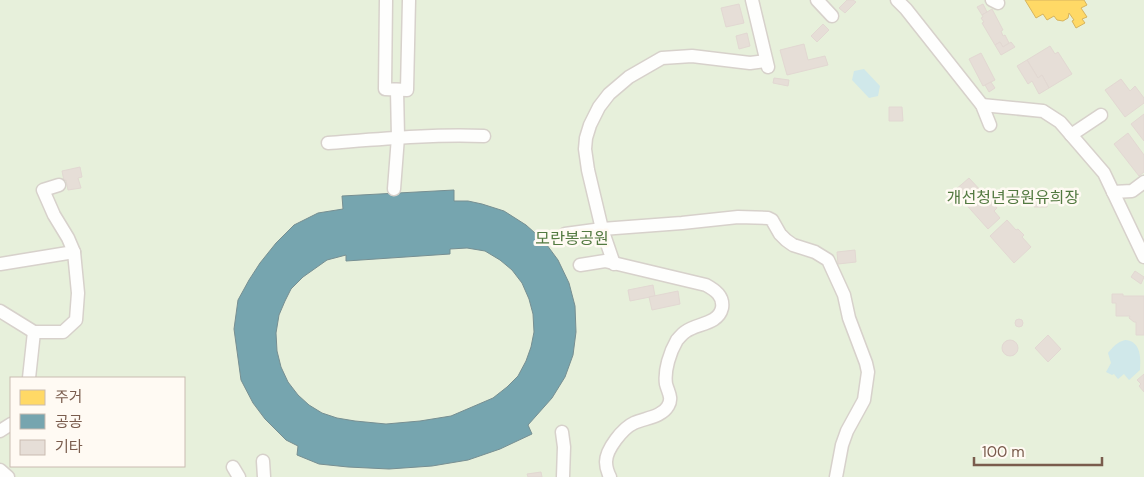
<svg xmlns="http://www.w3.org/2000/svg" width="1144" height="477" font-family="'DM Sans','Noto Sans KR',sans-serif">
<rect width="100%" height="100%" fill="#f9f5f0"/>
<path fill="#e7f0db" fill-rule="evenodd" d="M0,0H1144V477H0ZM11,378H184V466H11Z"/>
<g fill="#d0e8ea">
<path d="M864,69L880,86L878,96L869,98L852,80L854,71Z"/>
<path d="M1125,340C1141,341 1141,358 1140,370L1129,380L1124,374L1118,379L1114,374L1112,375L1106,372L1111,363L1108,353C1113,347 1117,342 1125,340Z"/>
</g>
<path fill="#ffd966" stroke="#d7b45e" d="M1025,0H1084L1087,5L1081,8L1087,17L1082,19L1085,23L1076,28L1072,21L1074,20L1069,13L1068,18L1063,21L1057,20L1054,16L1047,20L1043,14L1036,18Z"/>
<path fill="#76a5af" stroke="#778f92" fill-rule="evenodd" d="M454,190V201H468L482,204L504,211L526,225L544,241L558,260L569,283L575,306L576,332L573,355L565,377L552,398L528,425L532,434L500,449L468,460L432,466L389,469L348,467L319,464L297,455L298,446L286,440L265,419L253,403L241,380L234,329L238,300L249,280L260,263L276,243L294,225L318,213L343,209L342,196ZM467,248L485,251L500,260L512,270L522,283L529,299L533,314L534,332L531,347L526,361L518,376L507,387L493,398L451,416L420,421L386,424L355,421L337,418L322,413L309,405L298,395L288,382L281,367L277,351L276,333L279,315L285,301L291,289L303,277L327,260L346,255V261L450,254V249Z"/>
<g fill="#e6ded7" stroke="#e2d8d2">
<path d="M847,0H853L856,2L845,13L839,8Z"/>
<path d="M739,4L744,23L726,27L721,8Z"/>
<path d="M983,4L987,12L982,15L977,7Z"/>
<path d="M992,9L1003,30L1001,31L1003,36L1005,35L1009,43L1003,47L1000,42L995,45L982,23L984,22L981,18L983,17L982,15Z"/>
<path d="M823,24L829,30L817,42L811,36Z"/>
<path d="M747,33L750,46L739,49L736,36Z"/>
<path d="M1000,42L1003,47L1011,42L1015,47L1001,55L995,45Z"/>
<path d="M804,44L808,60L825,56L828,65L787,75L780,50Z"/>
<path d="M1050,46L1055,54L1058,52L1072,74L1049,88L1042,75L1038,78L1027,60Z"/>
<path d="M981,53L995,80L983,86L969,59Z"/>
<path d="M1027,60L1038,78L1042,75L1049,88L1039,94L1032,81L1028,84L1017,66Z"/>
<path d="M774,78L789,80L788,86L773,83Z"/>
<path d="M1121,79L1130,91L1135,86L1144,98V103L1125,117L1105,90Z"/>
<path d="M991,82L995,88L989,92L985,85Z"/>
<path d="M889,107H902L903,121H889Z"/>
<path d="M1144,114V141L1131,124Z"/>
<path d="M1128,133L1144,155V172L1139,176L1114,144Z"/>
<path d="M80,167L82,177L78,178L81,188L68,190L66,180L64,181L62,171Z"/>
<path d="M969,178L997,208L994,211L1000,218L988,229L954,191Z"/>
<path d="M1034,193H1048L1047,207H1034Z"/>
<path d="M1007,220L1016,230L1018,229L1024,235L1022,237L1031,247L1014,263L990,236Z"/>
<path d="M855,250L856,262L838,264L837,252Z"/>
<path d="M1135,271L1144,277L1141,284L1131,277Z"/>
<path d="M653,285L655,296L630,301L628,290Z"/>
<path d="M678,291L680,304L652,310L649,297Z"/>
<path d="M1112,294H1123V296H1144V335H1136V322H1134L1129,318L1130,316H1116V303H1112Z"/>
<circle cx="1019" cy="323" r="4"/>
<path d="M1048,335L1061,349L1048,362L1035,348Z"/>
<circle cx="1010" cy="348" r="8"/>
<path d="M1144,374V392L1139,386L1141,384L1137,380Z"/>
<path d="M541,472L542,477H528L527,474Z"/>
</g>
<g fill="none" stroke-linecap="round" stroke-linejoin="round">
<defs>
<g id="minor">
<path d="M386,0L385,89L407,90L409,0"/>
<path d="M752,0L768,67"/>
<path d="M817,0L832,16"/>
<path d="M897,0L906,9L982,105L990,125"/>
<path d="M992,0L998,3"/>
<path d="M982,105L1043,111L1060,122L1104,173L1144,257"/>
<path d="M1071,135L1101,115"/>
<path d="M328,143C380,139 432,134 484,136"/>
<path d="M394,189L398,137L397,90"/>
<path d="M1113,192L1132,191L1144,182"/>
<path d="M565,234L602,229L682,223L738,217L768,218L772,220L780,234L786,240L793,245L815,252L828,260L844,295L849,318L866,363L868,372L864,400L847,431L842,445L836,477"/>
<path d="M0,264L74,252"/>
<path d="M614,264L602,229L588,170L585,149L586,138L590,125L599,107L609,94L629,77L662,58L692,56L750,63L766,61"/>
<path d="M580,265L605,261L706,285C715,290 724,296 722,308C718,325 696,323 685,332C682,334 679,338 677,340C670,352 664,370 666,384C668,392 673,398 668,406C662,417 645,418 634,423C623,428 606,449 606,462C606,467 608,473 610,477"/>
<path d="M0,311L34,332H63L76,320L78,293L74,252L68,238L54,215L43,190L59,185"/>
<path d="M29,378L34,332"/>
<path d="M0,431L11,424"/>
<path d="M562,432L564,447L563,477"/>
<path d="M263,461L264,477"/>
<path d="M233,467L239,477"/>
<path d="M0,470L8,477"/>
</g>
</defs>
<use href="#minor" stroke="#d7d1cb" stroke-width="15"/>
<use href="#minor" stroke="#fefefd" stroke-width="12"/>
</g>
<g text-anchor="middle" dominant-baseline="central" stroke-width="5" stroke-linejoin="round" paint-order="stroke">
<g font-size="16" fill="#537a41" stroke="#fffaf3">
<text x="1013" y="197">개선청년공원유희장</text>
<text x="572" y="238">모란봉공원</text>
</g>
</g>
<rect x="10" y="377" width="175" height="90" fill="#fffaf3" stroke="#cabbb1"/>
<rect x="20" y="390" width="25" height="15" fill="#ffd966" stroke="#cabbb1"/>
<text x="55" y="402" font-size="15" fill="#7a5c4d">주거</text>
<rect x="20" y="414" width="25" height="15" fill="#76a5af" stroke="#cabbb1"/>
<text x="55" y="427" font-size="15" fill="#7a5c4d">공공</text>
<rect x="20" y="440" width="25" height="15" fill="#e6ded7" stroke="#cabbb1"/>
<text x="55" y="452" font-size="15" fill="#7a5c4d">기타</text>
<path d="M974 457v8h128v-8" fill="none" stroke="#7a5c4d" stroke-width="2.5"/>
<text x="982" y="457" font-size="15" fill="#7a5c4d" stroke="#fffaf3" stroke-width="4" paint-order="stroke">100 m</text>
</svg>
